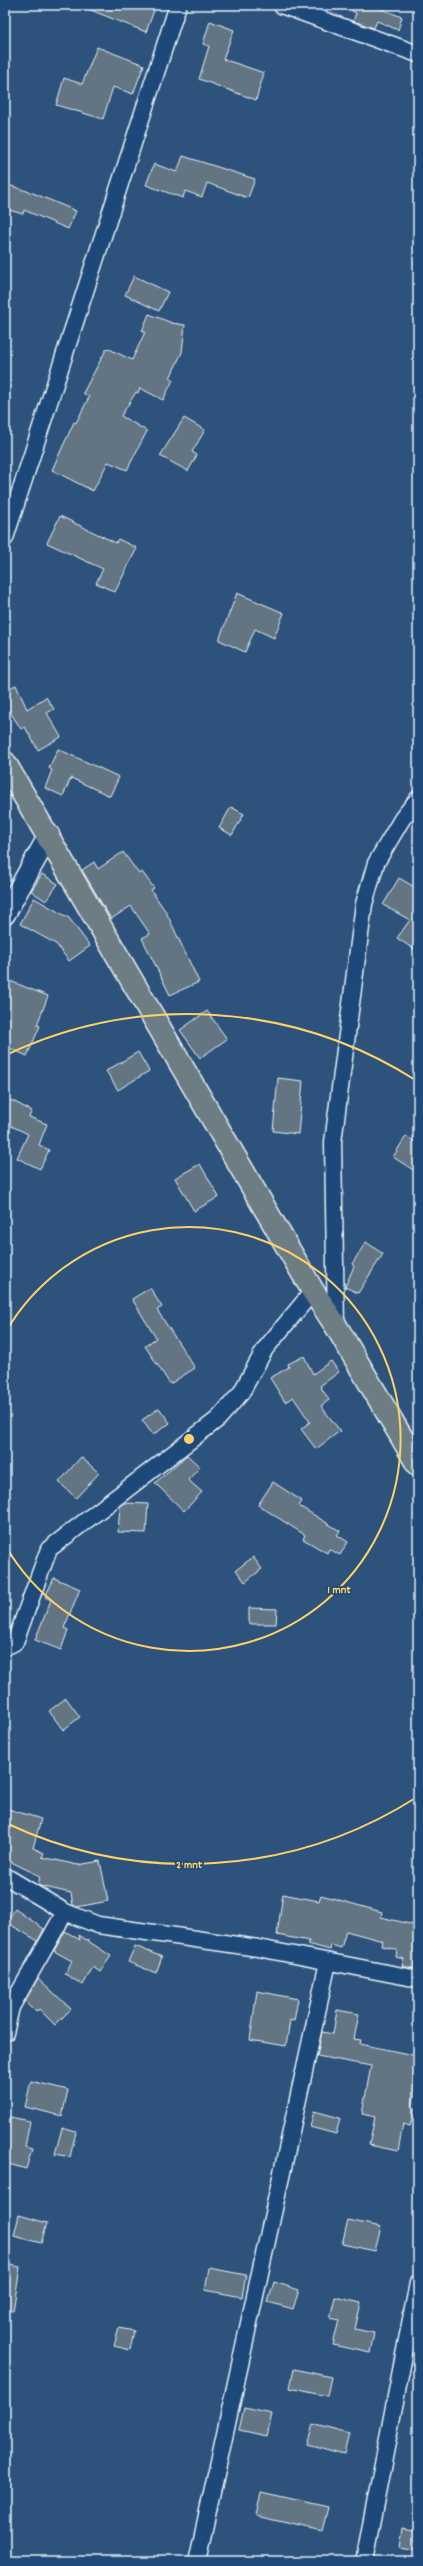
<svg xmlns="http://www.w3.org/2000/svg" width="423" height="2566" font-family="Dekko,sans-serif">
<rect width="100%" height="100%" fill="#2d537c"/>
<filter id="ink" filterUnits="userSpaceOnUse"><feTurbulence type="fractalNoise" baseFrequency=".025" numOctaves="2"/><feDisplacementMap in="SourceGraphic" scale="8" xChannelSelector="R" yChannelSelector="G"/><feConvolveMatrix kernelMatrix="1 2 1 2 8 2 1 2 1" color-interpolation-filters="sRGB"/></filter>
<g filter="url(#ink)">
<g fill="#637583" stroke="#e8f1f8">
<path d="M78,5H156L146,32Z"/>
<path d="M355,5H371L402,17L398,30L377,21L374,28L353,21L356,13L352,11Z"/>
<path d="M210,21L234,30L223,59L264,73L256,100L199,79L209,46L203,44Z"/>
<path d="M97,47L144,65L133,94L113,87L103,119L56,105L64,78L82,84Z"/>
<path d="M183,156L255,179L248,198L207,183L202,197L185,191L183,198L146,185L154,164L177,172Z"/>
<path d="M5,184L33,193L76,211L68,229L24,210L23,214L5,209Z"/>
<path d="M134,276L168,292L159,311L125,295Z"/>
<path d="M149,314L172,323L185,325L182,352L170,378L173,380L163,400L140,388L138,393L136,392L121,416L147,431L127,470L108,462L93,491L52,470L74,422L76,423L89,397L83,393L107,348L132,360L145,332L142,331Z"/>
<path d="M184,418L205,430L192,452L197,455L188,471L160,456Z"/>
<path d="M60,516L116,543L118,539L137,548L115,592L96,583L103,569L47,543Z"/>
<path d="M237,593L284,613L274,638L255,629L245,652L219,640Z"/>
<path d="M16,685L27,709L46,697L54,709L47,713L61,737L38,750L25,727L21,729L5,704V690Z"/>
<path d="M58,749L119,777L110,796L71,778L63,796L45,788L52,770L49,768Z"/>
<path d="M231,807L244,814L232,835L219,828Z"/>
<path d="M123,852L139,874L142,872L154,888L151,890L166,912L199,982L170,995L142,938L150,934L131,906L111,919L82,870L94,862L98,869Z"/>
<path d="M42,874L58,884L46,901L31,891Z"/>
<path d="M399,878L418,889V952L397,938L410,920L383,905Z"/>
<path d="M34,898L69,918L90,946L69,961L56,944L20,924Z"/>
<path d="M5,979L48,996L37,1025L40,1026L27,1056L5,1046Z"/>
<path d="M207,1011L227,1039L200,1058L180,1030Z"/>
<path d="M138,1052L149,1071L118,1090L106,1071Z"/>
<path d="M278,1078L303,1081L298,1134L273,1131Z"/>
<path d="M11,1100L32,1111L29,1117L47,1124L39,1145L49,1150L40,1169L17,1158L28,1134L5,1123V1111Z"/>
<path d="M406,1136L418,1144V1173L393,1157Z"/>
<path d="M200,1164L219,1197L194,1211L175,1178Z"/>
<path d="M366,1242L383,1254L358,1293L345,1287L354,1266L352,1264Z"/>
<path d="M150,1288L162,1307L157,1310L195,1368L170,1384L145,1346L156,1338L132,1299Z"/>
<path d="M304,1356L313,1374L331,1361L339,1372L320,1386L329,1400L321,1406L340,1431L316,1449L301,1429L310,1422L293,1397L285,1402L270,1378L289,1367L288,1364Z"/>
<path d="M159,1408L170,1423L153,1435L142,1420Z"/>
<path d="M187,1455L200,1467L188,1480L202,1492L184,1511L155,1483Z"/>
<path d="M81,1457L99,1473L76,1498L59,1482Z"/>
<path d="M273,1482L302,1501L299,1506L340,1531L337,1535L348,1542L340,1555L329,1549L327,1553L303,1539L305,1535L258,1505Z"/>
<path d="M125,1503L148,1504L146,1533L118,1532L120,1507Z"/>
<path d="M253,1557L262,1569L245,1582L236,1570Z"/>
<path d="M54,1578L80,1589L64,1628L68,1630L61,1650L35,1640L51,1600L45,1597Z"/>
<path d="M249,1608L277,1609L276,1624H249Z"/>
<path d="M66,1698L80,1717L63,1730L49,1711Z"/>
<path d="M5,1808L41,1819L33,1848L44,1853L42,1857L78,1865L100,1861L108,1901L77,1907L73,1905L71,1893L40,1886L38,1885L40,1876L5,1859Z"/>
<path d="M283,1894L319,1901L321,1895L382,1912L381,1917L418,1926V1969L402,1966L404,1959L396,1957L397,1950L382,1946L383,1941L346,1931L341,1948L331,1945L330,1950L308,1944L309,1941L277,1935Z"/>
<path d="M15,1909L44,1929L38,1941L6,1922Z"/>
<path d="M65,1931L80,1940L79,1935L111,1956L100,1972L93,1967L83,1985L65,1974L72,1961L54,1951Z"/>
<path d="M135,1946L162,1957L156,1973L128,1962Z"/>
<path d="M38,1978L71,2009L55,2025L39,2009L36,2012L25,2001Z"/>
<path d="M257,1991L298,1999L294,2021L290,2020L286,2046L250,2040Z"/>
<path d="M337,2010L359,2014L354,2039L361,2040L360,2044L418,2056V2075L412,2107L415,2108L410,2126L403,2124L398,2151L369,2145L375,2117L362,2114L371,2066L317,2056L322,2032L333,2034Z"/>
<path d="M31,2081L68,2090L62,2116L25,2107Z"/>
<path d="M314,2111L340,2118L336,2134L310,2127Z"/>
<path d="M5,2116L30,2121L25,2147L32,2149L26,2169L5,2163Z"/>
<path d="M62,2128L76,2132L70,2157L55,2154Z"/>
<path d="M19,2215L47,2223L41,2243L14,2236Z"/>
<path d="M348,2220L381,2227L375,2251L342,2244Z"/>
<path d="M5,2264L20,2267L13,2311L5,2310Z"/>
<path d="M209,2268L246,2275L242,2297L205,2290Z"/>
<path d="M274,2282L299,2290L293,2309L268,2302Z"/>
<path d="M335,2297L361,2303L355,2329L374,2333L370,2353L333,2345L339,2320L330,2318Z"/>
<path d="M119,2328L134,2331L130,2350L114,2346Z"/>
<path d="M294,2369L331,2377L327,2396L290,2388Z"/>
<path d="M244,2408L272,2414L267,2436L239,2430Z"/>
<path d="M313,2424L349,2434L344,2454L307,2444Z"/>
<path d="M261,2492L328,2507L322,2531L256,2516Z"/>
<path d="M403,2527L418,2530V2550L400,2547Z"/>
</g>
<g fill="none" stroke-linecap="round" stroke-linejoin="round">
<defs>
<g id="minor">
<path d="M281,5L418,54"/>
<path d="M5,538L178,5"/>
<path d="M336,1326L333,1142L364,904L376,863L402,819L418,799"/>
<path d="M5,1647L15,1642L49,1549L218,1419L241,1393L265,1349L313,1291"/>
<path d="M5,1876L65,1912L98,1925L258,1948L418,1979"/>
<path d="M5,2033L11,2007L65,1912"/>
<path d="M197,2561L328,1962"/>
<path d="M364,2561L418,2283"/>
</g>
<path id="tertiary" d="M5,914L49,835"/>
<path id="trunk" d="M5,763L313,1291L336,1326L418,1465"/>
</defs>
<use href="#minor" stroke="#e8f1f8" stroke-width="19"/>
<use href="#tertiary" stroke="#e8f1f8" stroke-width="23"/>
<use href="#trunk" stroke="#e8f1f8" stroke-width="25"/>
<use href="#minor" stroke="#1f4a7a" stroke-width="16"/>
<use href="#tertiary" stroke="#1f4a7a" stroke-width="20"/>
<use href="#trunk" stroke="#6c7e84" stroke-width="22"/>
</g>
</g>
<g fill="none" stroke="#ffd166" stroke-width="2">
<path d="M5 1333A212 212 0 1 1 5 1545"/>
<path d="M417 1797A425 425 0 0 1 6 1823M6 1055A425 425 0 0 1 417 1081"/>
</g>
<circle cx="189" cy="1439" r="6" fill="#ffd166" stroke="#1f4a7a" stroke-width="2"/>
<g font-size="12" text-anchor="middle" font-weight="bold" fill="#ffd166" stroke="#1f4a7a" stroke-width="3.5" stroke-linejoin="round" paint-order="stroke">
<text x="339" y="1593">1 mnt</text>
<text x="189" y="1868">2 mnt</text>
</g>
<rect width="423" height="2566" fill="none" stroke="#1f4a7a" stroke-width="20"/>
<rect x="10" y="10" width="403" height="2546" fill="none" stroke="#e8f1f8" stroke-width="1.5" filter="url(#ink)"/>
</svg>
